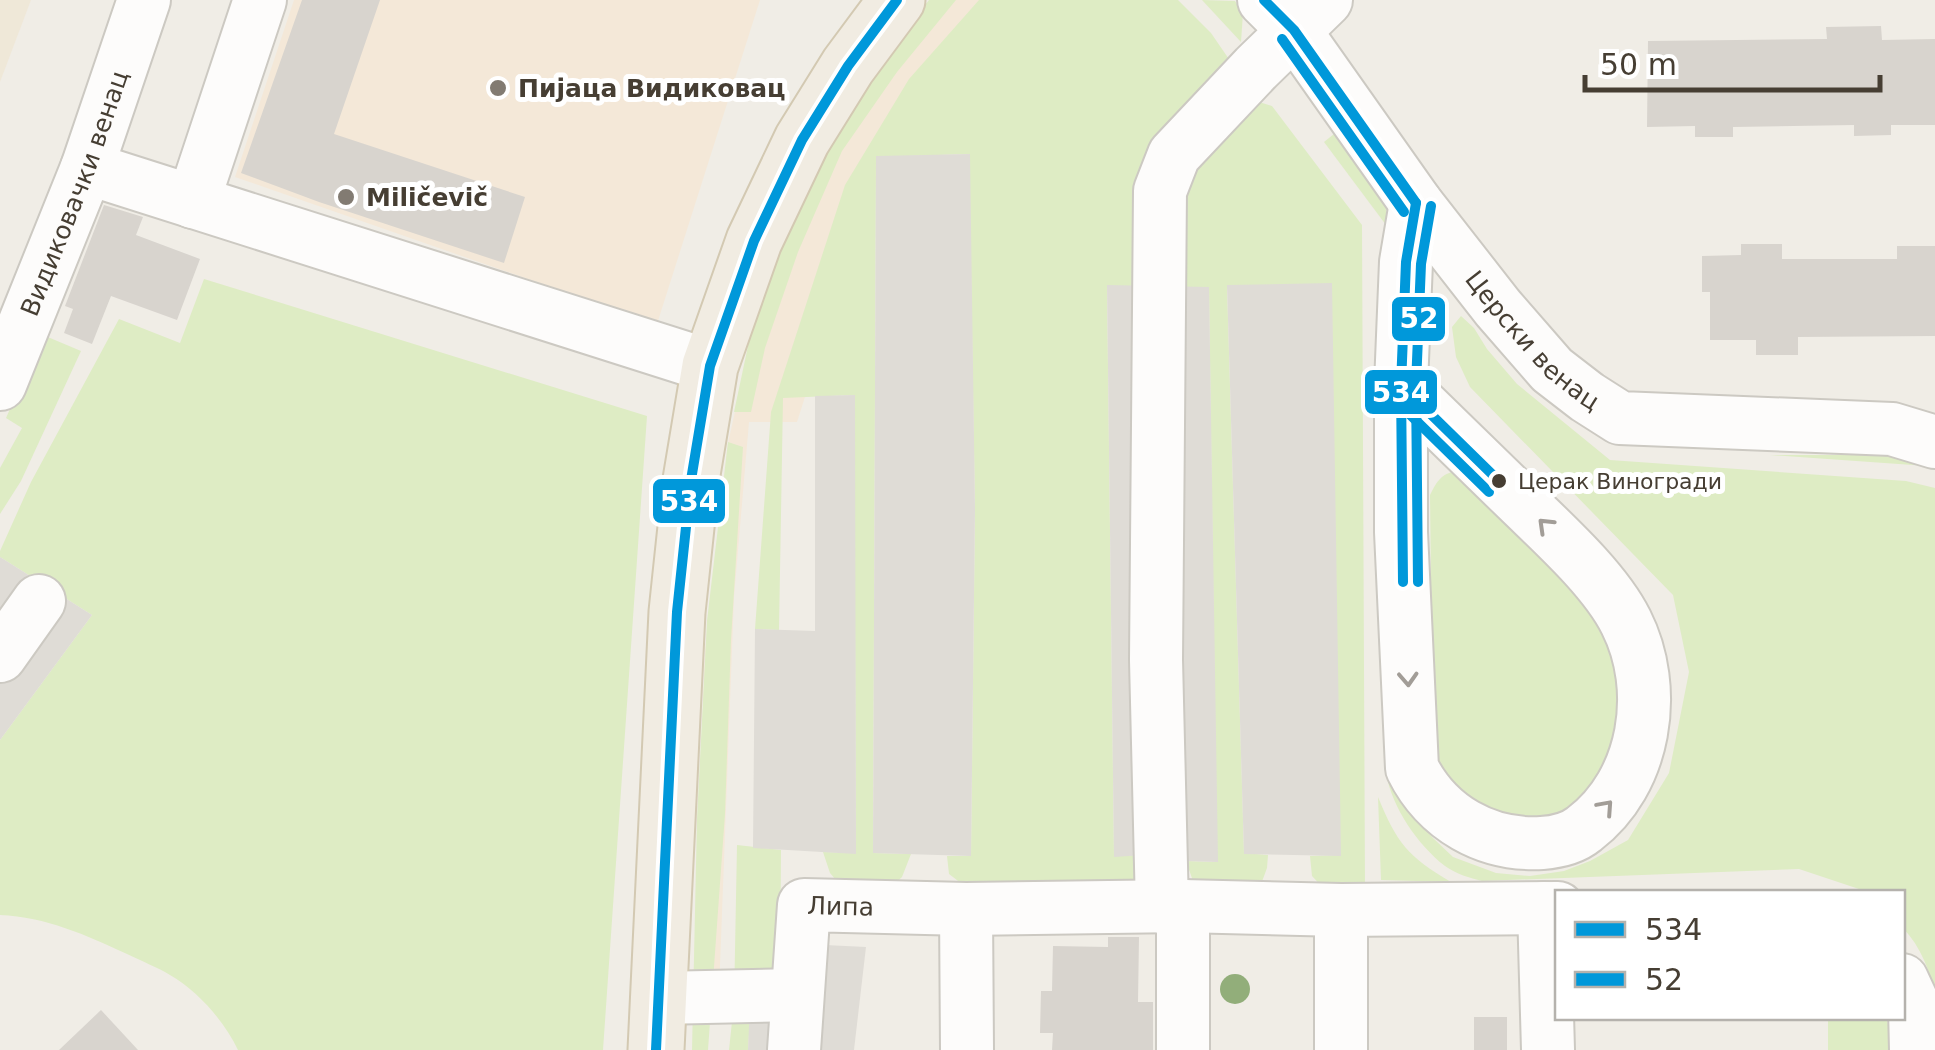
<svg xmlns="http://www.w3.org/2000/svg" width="1935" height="1050" font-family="'DejaVu Sans',sans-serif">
<rect width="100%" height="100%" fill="#f0ede6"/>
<g fill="#f4e8d8">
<path d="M294,0H760L657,324L235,177Z"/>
<path d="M939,0H1040L870,193L797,422H749L734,597L719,992L693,993L705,651L728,443L763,287L835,137Z"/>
</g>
<path fill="#efe8d8" d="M0,0H31L0,82Z"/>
<g fill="#deecc4">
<path d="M929,0H956L897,72L842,151L798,252L765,348L751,412H734L759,294L801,200L869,77Z"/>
<path d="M979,0H1178L1211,33L1233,65L1140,287L1107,286L1114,856L1144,855L1147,867L1130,889L966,887L949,874L947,856H971L975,509L969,154L876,157L873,853L911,854L902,877L890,888L842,887L830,873L823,852L856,853L854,395L783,398L779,630L755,629L771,412L845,185L909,79Z"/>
<path d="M1202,0L1235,1L1243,13L1241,42Z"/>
<path d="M1259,102L1272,106L1362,225L1365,888L1330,895L1312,876L1310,856L1341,855L1227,286L1244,853L1268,855L1267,868L1260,887L1193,881L1186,861L1217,862L1209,288L1181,287L1185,186L1198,161Z"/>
<path d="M1339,130L1384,195L1389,229L1324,142Z"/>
<path d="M204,279L647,416L603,1050H238C224,1021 198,991 170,975C157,967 141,961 127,954C86,935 46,917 0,915V740L92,615L0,557V551L31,482L119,319L180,343Z"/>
<path d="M1461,316L1474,328L1487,349L1517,384L1610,460L1906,481L1935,488V998C1931,972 1921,947 1903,928L1902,892H1868L1799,869L1482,881C1470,878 1456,874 1445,866C1418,845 1392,808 1386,773C1384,763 1385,752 1384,741L1392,742L1417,820L1433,838L1453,857L1496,873L1530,876L1564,871L1590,861L1628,840L1669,773L1689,672L1673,595L1470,387L1456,357L1452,327Z"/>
<path d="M43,335L81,351L21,481L0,514V468L22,428L6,418Z"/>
<path d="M728,442L743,447L731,640L725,814L708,1050H692L697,819L707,621Z"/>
<path d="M1770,455H1920L1935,459V470L1927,466Z"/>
<path d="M1456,471L1579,590L1622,655L1615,762L1586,803L1542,823L1475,812L1433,765L1430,495C1437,481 1441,474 1456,471Z"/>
<path d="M1378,797C1397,843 1407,856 1451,882L1381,880Z"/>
<path d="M737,845L781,850L780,1003H751L748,1050H729L734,1003Z"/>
<path d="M1828,1018H1887L1889,1032L1888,1050H1828Z"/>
</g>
<g fill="#dfdcd6">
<path d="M970,154L975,509L971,856L873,853L876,156Z"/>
<path d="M1332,283L1341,856L1244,854L1227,285Z"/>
<path d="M1107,285L1209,287L1218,862L1186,861L1144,855L1114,857Z"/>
<path d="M855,395L856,854L753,848L755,629L815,631V396Z"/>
<path d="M0,557L92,615L0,740Z"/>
<path d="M825,945L866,947L854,1050H816Z"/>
<path d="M750,1003H780L774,1050H748Z"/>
</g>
<g fill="#d8d4ce">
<path d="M302,0H380L334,134L525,197L504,263L319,202L241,173Z"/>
<path d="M1881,26L1882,40L1935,39V125H1891V135L1854,136V125L1733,127V137H1695V126L1647,127L1648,41L1827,39L1826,27Z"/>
<path d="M104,205L143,217L136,235L200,259L177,320L111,296L92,344L64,333L73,309L65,306Z"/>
<path d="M1741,244H1782V259H1897V246H1935V336L1798,337V355H1756V340H1710V292H1702V256L1741,255Z"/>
<path d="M1108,937H1139L1138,1002H1153V1050H1052L1053,1033H1040L1041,991H1052L1053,946L1108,947Z"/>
<path d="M101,1010L138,1050H59Z"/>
<rect x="1474" y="1017" width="33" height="33"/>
</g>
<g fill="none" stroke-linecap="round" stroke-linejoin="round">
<defs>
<g id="minor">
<path id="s1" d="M1264,0L1294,30L1416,203L1498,308L1552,370L1587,397L1620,418L1892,429L1935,442"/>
<path d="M87,168L710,366"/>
<path d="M193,202L260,0"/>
<path id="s2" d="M0,384L87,168L144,0"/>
<path d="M1401,385C1441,424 1481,463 1521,502C1555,535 1605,580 1626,622C1660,689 1646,782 1584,829C1573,838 1556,842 1542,843C1486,846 1437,818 1412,768L1401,532V385L1406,262L1416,203"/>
<path d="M0,656L39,601"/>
<path d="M1183,906V1050"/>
<path d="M1162,907L1156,660L1160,191L1174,155L1256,68L1326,0"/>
<path d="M1544,908L1548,1050"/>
<path d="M966,909L967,1050"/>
<path d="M1341,910V1050"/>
<path d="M1902,980L1915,1008L1916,1050"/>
<path d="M659,998L797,995"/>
<path id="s3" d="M794,1050L804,905L966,909L1183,906L1341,910L1558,908"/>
</g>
<path id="major" d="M656,1050L677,612L691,480L710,366L754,241L802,140L848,66L897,0"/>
</defs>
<use href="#minor" stroke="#ccc9c2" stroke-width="56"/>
<use href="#major" stroke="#d3c9b2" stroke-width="59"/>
<use href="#minor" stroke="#fdfcfb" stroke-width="52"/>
<use href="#major" stroke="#f1ece2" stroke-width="55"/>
<defs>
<g id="bus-1">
<path d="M1264,0L1294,30L1416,203"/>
<path d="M1401,385L1499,481"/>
<path d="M1403,582L1401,385L1406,262L1416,203"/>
<path d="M656,1050L677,612L691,480L710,366L754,241L802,140L848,66L897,0"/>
</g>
<g id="bus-2">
<path d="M1282,39L1404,212"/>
<path d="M1391,396L1489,492"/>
<path d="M1418,582L1416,385L1421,264L1431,206"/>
</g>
</defs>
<use href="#bus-1" stroke="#fff" stroke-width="18"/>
<use href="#bus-2" stroke="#fff" stroke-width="18"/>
<use href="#bus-1" stroke="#0098da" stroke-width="10"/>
<use href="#bus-2" stroke="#0098da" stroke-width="10"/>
</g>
<circle fill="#92ae7a" cx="1235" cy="989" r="15"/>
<defs><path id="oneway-chevron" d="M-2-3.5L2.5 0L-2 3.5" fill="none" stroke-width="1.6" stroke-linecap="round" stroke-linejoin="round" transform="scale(2.5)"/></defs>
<g stroke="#a29d97">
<use href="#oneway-chevron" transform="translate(1545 525) rotate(-136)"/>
<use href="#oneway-chevron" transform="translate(1408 679) rotate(87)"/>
<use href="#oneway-chevron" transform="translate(1606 807) rotate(-48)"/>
</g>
<g fill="#827b72" stroke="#fff" stroke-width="4">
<circle cx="498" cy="88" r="10"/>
<circle cx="346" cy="197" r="10"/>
</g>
<circle fill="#463e33" stroke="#fff" stroke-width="4" cx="1499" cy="481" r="9"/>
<g text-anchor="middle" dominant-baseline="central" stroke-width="10" stroke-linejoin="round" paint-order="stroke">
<g font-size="22" fill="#463e33" stroke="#fff" text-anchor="start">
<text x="1518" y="481">Церак Виногради</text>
</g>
<g font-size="25" font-weight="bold" fill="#463e33" stroke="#fff" text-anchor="start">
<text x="518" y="88">Пијаца Видиковац</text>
<text x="366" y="197">Miličevič</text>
</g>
<g font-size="25" fill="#463e33" stroke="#fff">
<text stroke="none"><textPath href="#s2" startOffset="205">Видиковачки венац</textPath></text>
<text stroke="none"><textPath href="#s1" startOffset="435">Церски венац</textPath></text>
<text stroke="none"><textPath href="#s3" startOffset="182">Липа</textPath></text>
</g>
</g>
<g stroke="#fff" stroke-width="4">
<rect x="1390" y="295" width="57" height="48" rx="10" fill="#0098da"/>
<rect x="1363" y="368" width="76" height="48" rx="10" fill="#0098da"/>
<rect x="651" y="477" width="76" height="48" rx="10" fill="#0098da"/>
</g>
<g font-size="28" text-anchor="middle" font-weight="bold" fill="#fff">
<text x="1419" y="328">52</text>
<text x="1401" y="402">534</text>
<text x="689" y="511">534</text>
</g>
<rect x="1555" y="890" width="350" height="130" fill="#ffffff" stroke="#b5b2ad" stroke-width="2.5"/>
<rect x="1575" y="922" width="50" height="15" fill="#0098da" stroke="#b5b2ad" stroke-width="2.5"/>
<text x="1645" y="940" font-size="30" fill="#463e33">534</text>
<rect x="1575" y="972" width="50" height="15" fill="#0098da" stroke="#b5b2ad" stroke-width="2.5"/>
<text x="1645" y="990" font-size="30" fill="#463e33">52</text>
<path d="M1585 75v15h295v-15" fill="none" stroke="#463e33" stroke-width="5"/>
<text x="1600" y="75" font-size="30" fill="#463e33" stroke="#ffffff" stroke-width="8" paint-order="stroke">50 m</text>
</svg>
